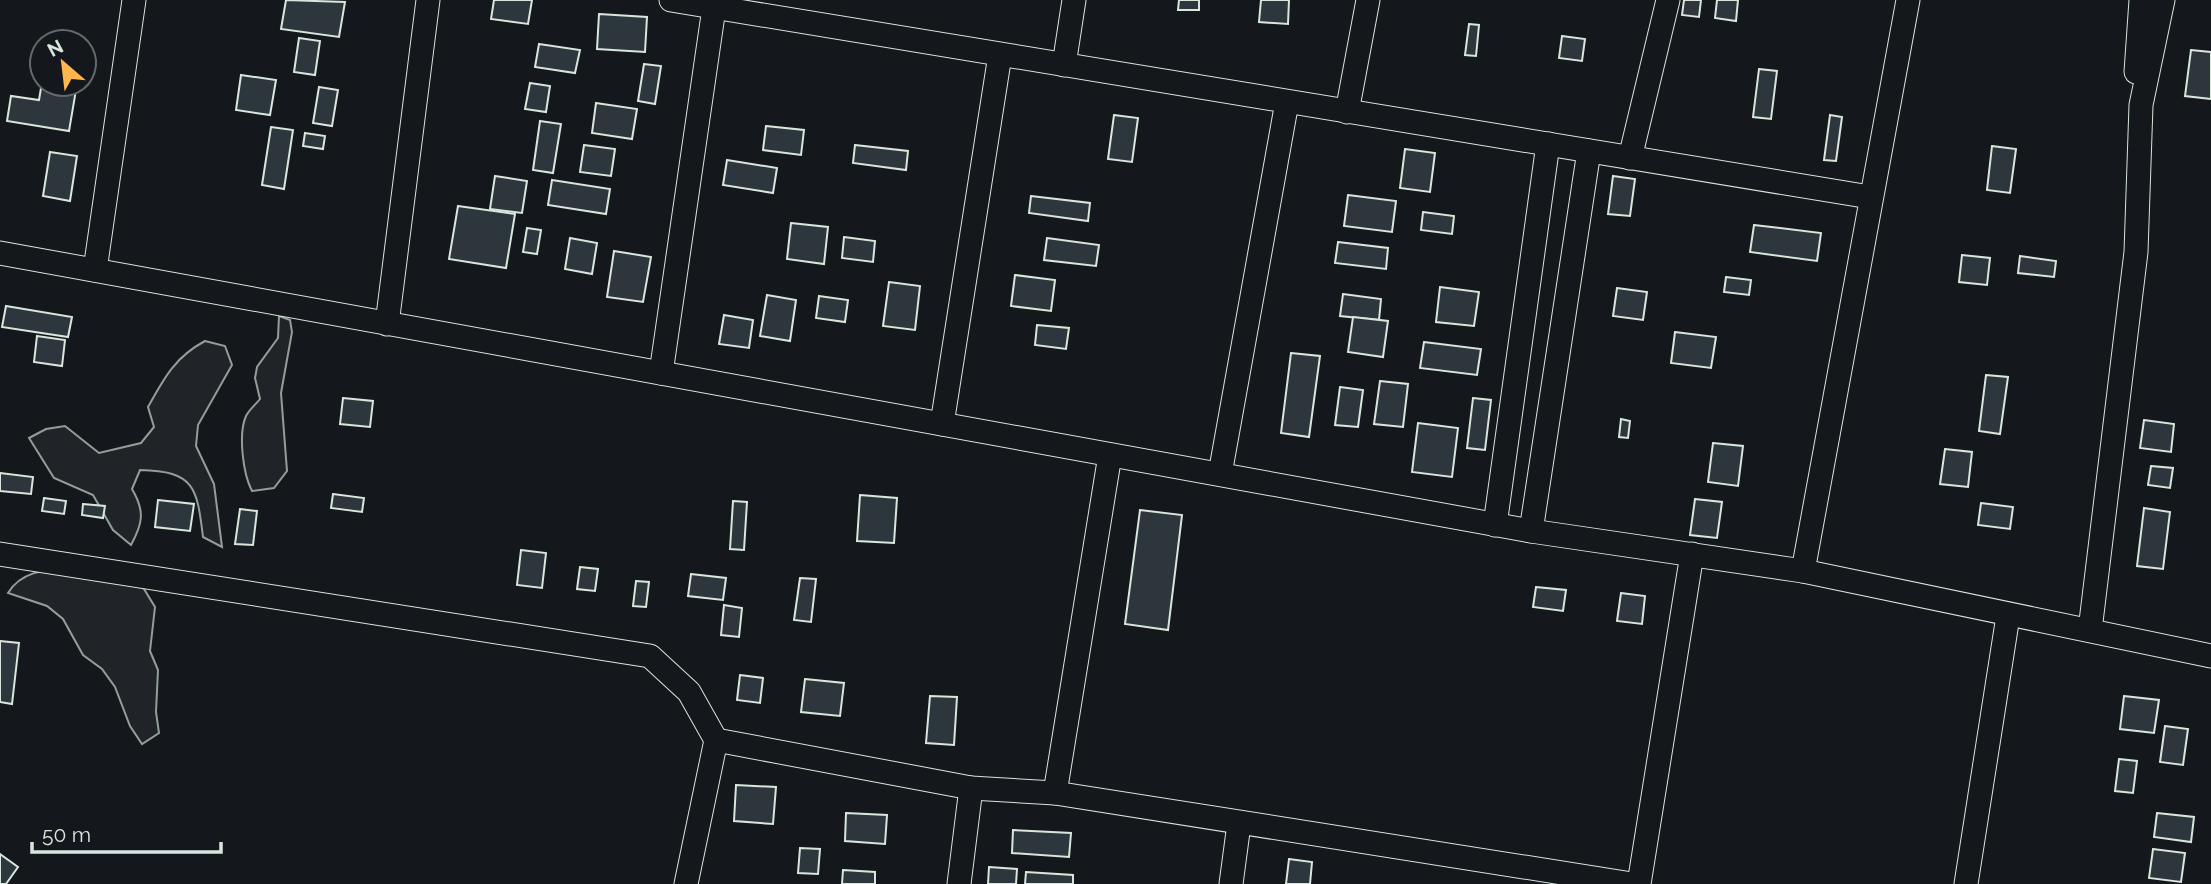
<svg xmlns="http://www.w3.org/2000/svg" width="2211" height="884" font-family="Raleway,sans-serif">
<rect width="100%" height="100%" fill="#14181c"/>
<g fill="#202428" stroke="#939e99" stroke-width="2">
<path d="M279,316L290,320L292,332L281,393L287,471L274,488L252,491C243,474 238,434 246,416C249,410 256,404 260,399L255,378L257,367L278,338Z"/>
<path d="M205,341L225,346L232,365L198,425L196,446L214,484L222,547L203,537C197,488 195,471 140,470L132,489C145,511 143,523 131,545L113,530L93,495L54,478L29,438L46,429L65,426L99,453L141,443L154,427L148,407C164,378 175,357 205,341Z"/>
<path d="M79,567L126,577L144,589L155,607L150,651L158,670L156,712L159,733L142,744L130,726L115,687L102,669L83,655L63,619L47,606L8,593C23,568 52,570 79,567Z"/>
</g>
<g fill="#2c363c" stroke="#d8e6dc" stroke-width="2">
<path d="M286,0L345,2L339,37L281,29Z"/>
<path d="M494,0H532L528,24L491,19Z"/>
<path d="M1179,0H1199V10H1178Z"/>
<path d="M1261,0H1289L1288,24L1259,22Z"/>
<path d="M1684,0H1701L1699,17L1682,15Z"/>
<path d="M1717,0H1738L1736,21L1715,18Z"/>
<path d="M599,14L647,17L645,52L597,49Z"/>
<path d="M1469,24L1479,25L1476,56L1465,55Z"/>
<path d="M1562,36L1585,39L1582,61L1559,58Z"/>
<path d="M299,38L320,41L315,75L294,72Z"/>
<path d="M539,44L580,50L575,73L535,67Z"/>
<path d="M2191,50L2211,52V99L2185,96Z"/>
<path d="M644,64L661,66L655,104L638,101Z"/>
<path d="M1759,69L1777,71L1771,119L1753,117Z"/>
<path d="M241,75L276,80L270,115L236,110Z"/>
<path d="M42,82L77,84L69,131L7,121L11,96L39,100Z"/>
<path d="M530,83L550,86L546,112L525,109Z"/>
<path d="M319,87L338,90L332,126L313,123Z"/>
<path d="M596,103L637,109L632,139L592,133Z"/>
<path d="M1114,115L1138,118L1132,162L1108,159Z"/>
<path d="M1830,115L1842,117L1836,161L1824,160Z"/>
<path d="M540,121L561,124L553,173L533,170Z"/>
<path d="M766,126L804,130L801,155L763,150Z"/>
<path d="M271,127L293,130L284,189L262,185Z"/>
<path d="M305,133L325,136L323,149L303,146Z"/>
<path d="M584,145L615,149L611,176L580,172Z"/>
<path d="M855,145L908,151L906,170L853,163Z"/>
<path d="M1992,146L2016,149L2010,193L1987,190Z"/>
<path d="M1405,149L1435,153L1430,192L1400,188Z"/>
<path d="M50,152L77,156L70,201L43,196Z"/>
<path d="M727,160L777,168L773,193L723,185Z"/>
<path d="M495,176L527,181L522,213L490,209Z"/>
<path d="M1613,176L1635,179L1630,216L1608,214Z"/>
<path d="M552,180L610,189L606,214L548,205Z"/>
<path d="M1348,195L1396,201L1392,232L1344,226Z"/>
<path d="M1031,196L1090,203L1088,221L1029,213Z"/>
<path d="M458,206L515,214L506,268L449,259Z"/>
<path d="M1423,212L1454,216L1452,234L1421,230Z"/>
<path d="M791,223L828,227L824,264L787,259Z"/>
<path d="M1754,225L1821,233L1817,261L1750,252Z"/>
<path d="M527,228L541,230L537,254L523,252Z"/>
<path d="M844,237L875,241L873,262L842,258Z"/>
<path d="M570,238L597,243L592,274L565,269Z"/>
<path d="M1047,238L1099,245L1096,266L1044,260Z"/>
<path d="M1338,242L1388,248L1386,269L1335,263Z"/>
<path d="M614,251L651,257L643,302L607,297Z"/>
<path d="M1962,255L1990,258L1987,285L1959,282Z"/>
<path d="M2020,256L2056,261L2054,277L2018,273Z"/>
<path d="M1015,275L1055,280L1051,311L1011,306Z"/>
<path d="M1726,277L1751,280L1749,295L1724,292Z"/>
<path d="M889,282L920,286L915,330L883,326Z"/>
<path d="M1440,287L1479,292L1474,326L1436,322Z"/>
<path d="M1617,288L1647,292L1643,320L1613,316Z"/>
<path d="M1343,294L1381,299L1379,320L1340,316Z"/>
<path d="M767,295L796,300L790,341L760,336Z"/>
<path d="M819,296L848,300L845,322L816,318Z"/>
<path d="M6,306L72,317L68,337L2,327Z"/>
<path d="M724,315L753,320L749,348L719,344Z"/>
<path d="M1353,317L1388,321L1383,357L1348,352Z"/>
<path d="M1037,325L1069,328L1066,349L1035,345Z"/>
<path d="M1675,332L1716,337L1711,368L1671,363Z"/>
<path d="M37,336L65,340L62,366L34,362Z"/>
<path d="M1424,342L1481,349L1477,375L1420,368Z"/>
<path d="M1291,353L1320,356L1309,437L1281,433Z"/>
<path d="M1986,375L2008,377L2000,434L1979,431Z"/>
<path d="M1380,381L1408,384L1403,427L1374,424Z"/>
<path d="M1340,387L1363,390L1358,427L1335,425Z"/>
<path d="M343,398L373,401L370,427L340,424Z"/>
<path d="M1473,398L1491,400L1485,450L1467,448Z"/>
<path d="M1621,419L1630,421L1628,438L1619,437Z"/>
<path d="M2144,420L2174,424L2171,452L2140,448Z"/>
<path d="M1418,423L1458,428L1452,477L1412,472Z"/>
<path d="M1713,443L1743,446L1738,486L1708,482Z"/>
<path d="M1945,449L1972,452L1968,487L1940,484Z"/>
<path d="M2151,466L2173,468L2170,488L2148,485Z"/>
<path d="M0,473L33,477L31,494L0,491Z"/>
<path d="M333,494L364,498L362,512L331,508Z"/>
<path d="M860,495L897,498L894,543L857,541Z"/>
<path d="M44,498L66,501L64,514L42,511Z"/>
<path d="M1695,499L1722,502L1717,538L1690,535Z"/>
<path d="M158,500L194,504L190,531L155,527Z"/>
<path d="M733,501L747,502L744,550L730,549Z"/>
<path d="M1981,503L2013,507L2010,529L1978,525Z"/>
<path d="M83,504L105,506L103,518L82,515Z"/>
<path d="M2144,508L2170,512L2163,569L2137,566Z"/>
<path d="M240,509L257,511L253,545L235,544Z"/>
<path d="M1140,510L1182,515L1168,630L1125,624Z"/>
<path d="M521,550L546,553L542,588L517,585Z"/>
<path d="M580,567L598,569L595,591L577,589Z"/>
<path d="M691,574L726,578L723,600L688,596Z"/>
<path d="M800,578L816,579L811,622L794,620Z"/>
<path d="M636,581L649,582L646,607L633,606Z"/>
<path d="M1536,587L1566,590L1563,611L1533,607Z"/>
<path d="M1621,593L1645,596L1642,624L1617,621Z"/>
<path d="M724,605L742,608L739,637L721,635Z"/>
<path d="M0,641L19,643L12,704L0,702Z"/>
<path d="M740,675L763,678L760,703L737,700Z"/>
<path d="M805,679L844,683L840,716L801,712Z"/>
<path d="M930,696L957,697L954,745L926,743Z"/>
<path d="M2124,696L2159,700L2154,733L2120,729Z"/>
<path d="M2165,726L2188,729L2183,765L2160,762Z"/>
<path d="M2119,759L2137,761L2133,793L2115,791Z"/>
<path d="M736,785L776,787L773,824L734,821Z"/>
<path d="M846,813L887,815L885,844L845,841Z"/>
<path d="M2157,813L2194,817L2191,842L2154,837Z"/>
<path d="M1013,830L1071,833L1069,857L1012,853Z"/>
<path d="M800,848L820,849L818,874L798,873Z"/>
<path d="M2153,849L2185,853L2181,882L2149,878Z"/>
<path d="M0,854L18,867L6,884H0Z"/>
<path d="M1289,859L1312,862L1310,884H1286Z"/>
<path d="M989,867L1017,869L1016,884H988Z"/>
<path d="M843,870L875,872V884H842Z"/>
<path d="M1026,872L1073,875V884H1025Z"/>
</g>
<g fill="none" stroke-linecap="round" stroke-linejoin="round">
<defs>
<g id="street">
<path d="M671,0L1870,197"/>
<path d="M1064,65L1074,0"/>
<path d="M2136,72L2141,0"/>
<path d="M1347,112L1368,0"/>
<path d="M1630,158L1668,0"/>
<path d="M0,253L1531,531L1803,571L2211,656"/>
<path d="M95,270L134,0"/>
<path d="M387,324L428,0"/>
<path d="M661,373L714,8"/>
<path d="M942,424L1000,55"/>
<path d="M1220,474L1287,102"/>
<path d="M1495,525L1548,144"/>
<path d="M1531,531L1589,151"/>
<path d="M0,554L650,656L689,692L716,740L686,884"/>
<path d="M1803,571L1908,0"/>
<path d="M2090,630L2136,252L2141,105L2163,0"/>
<path d="M716,740L971,788L1055,793L1632,884"/>
<path d="M1055,793L1110,455"/>
<path d="M959,884L971,788"/>
<path d="M1231,884L1239,824"/>
<path d="M1639,884L1692,554"/>
<path d="M1966,884L2008,616"/>
</g>
</defs>
<use href="#street" stroke="#d8e6dc" stroke-width="25"/>
<use href="#street" stroke="#14181c" stroke-width="23"/>
</g>
<g transform="translate(63 63) rotate(332)"><circle r="33" fill="#14181c" stroke="#626a69" stroke-width="2"/>
<path d="M0-5L12 26L0 18L-12 26Z" fill="#ffb74d"/>
<text y="-10" font-size="19" font-weight="bold" text-anchor="middle" fill="#d8e6dc">N</text>
</g>
<path d="M32 842v10h189v-10" fill="none" stroke="#d8e6dc" stroke-width="3.5"/>
<text x="42" y="842" font-size="21" fill="#d8e6dc" stroke="#14181c" stroke-width="5" paint-order="stroke">50 m</text>
</svg>
